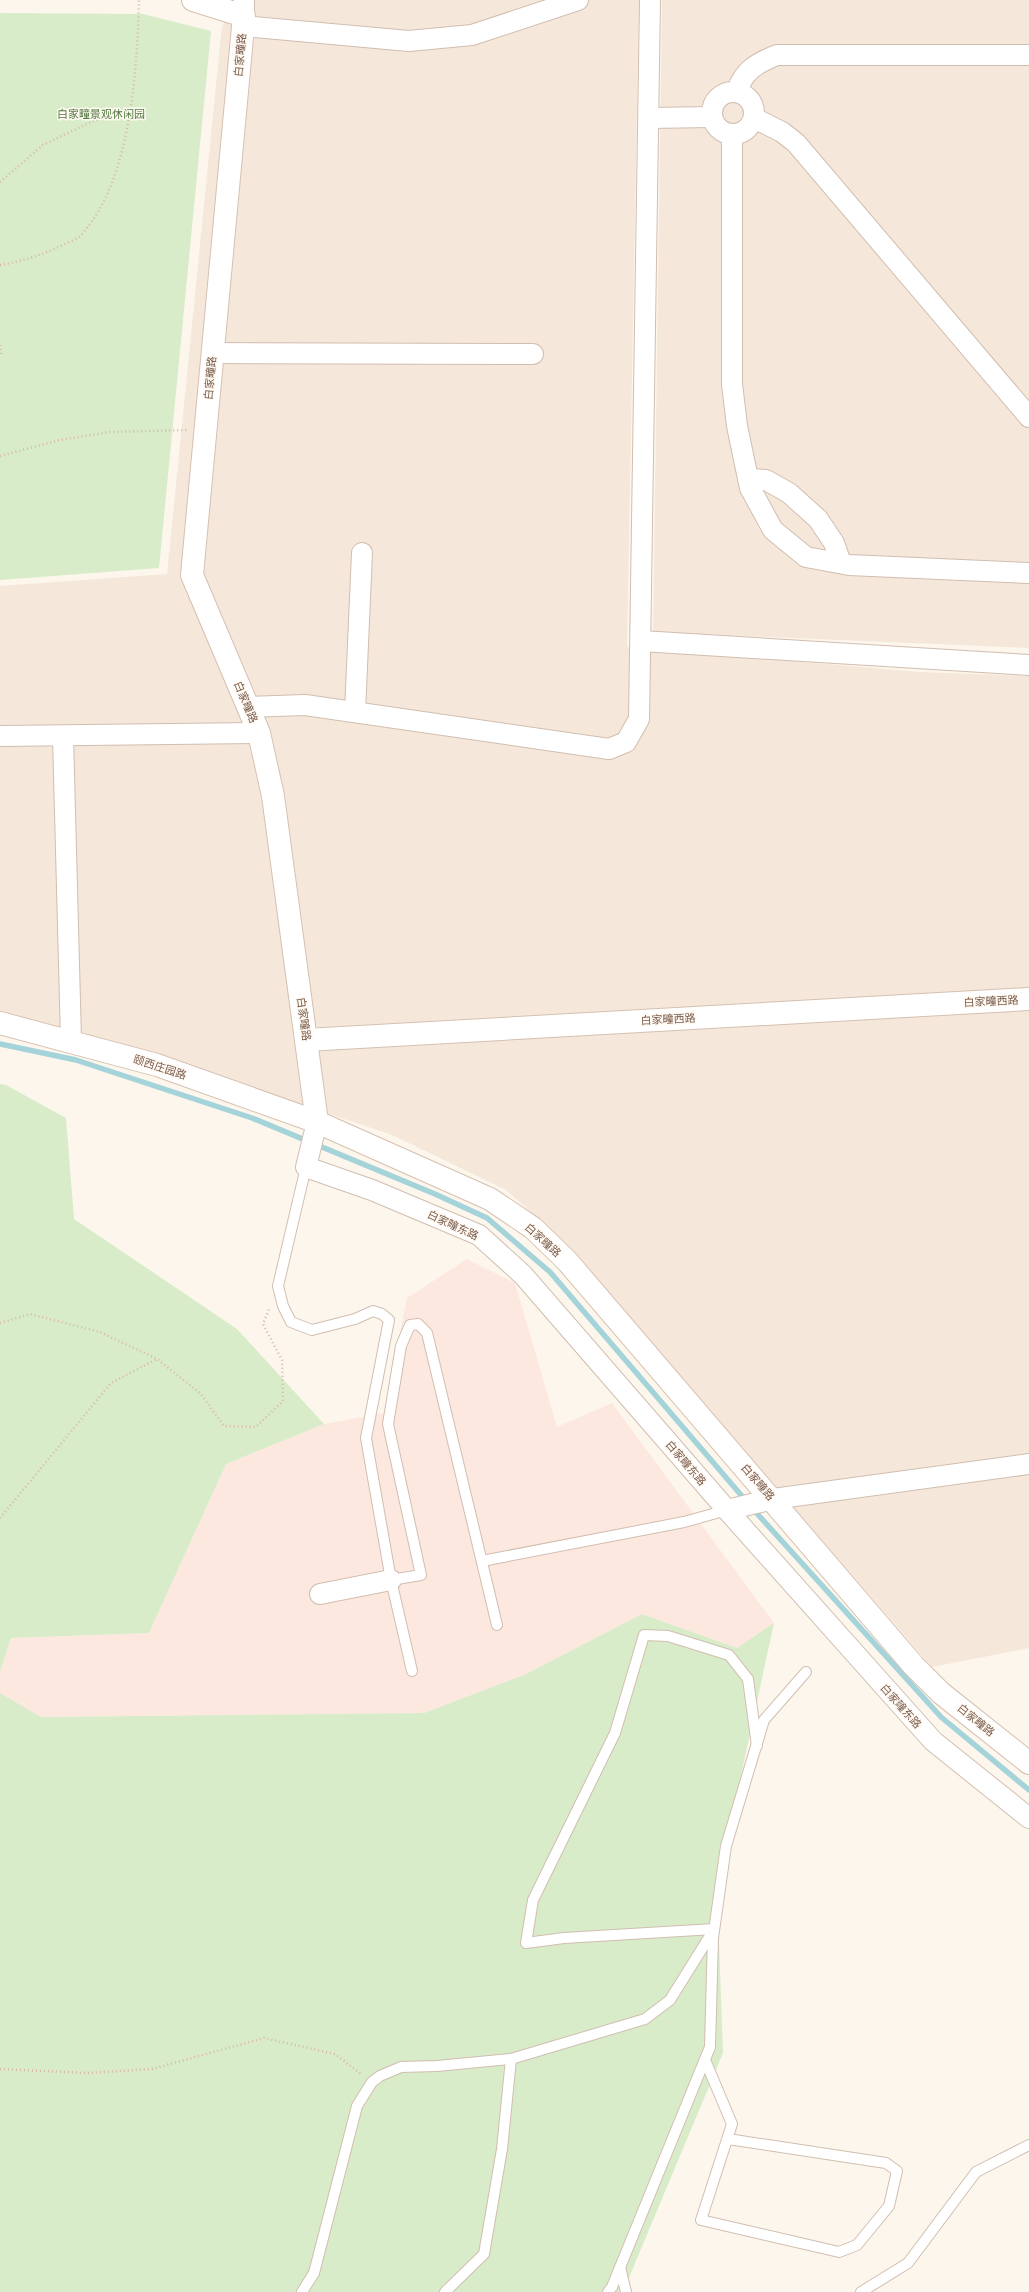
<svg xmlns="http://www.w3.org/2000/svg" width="1029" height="2292" font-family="Jost,'Noto Sans SC',sans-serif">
<rect width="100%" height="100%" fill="#fdf6ec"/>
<g fill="#f5e8da">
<path d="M228,0H639L627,647L920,672L1029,676V1648L932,1667L560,1238L506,1190L392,1135L141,1051L0,1016V586L167,574L221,35Z"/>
<path d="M662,0H1029V648L653,632Z"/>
</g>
<path fill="#fde8e0" d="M467,1259L515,1283L557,1427L612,1403L774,1623L737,1648L642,1614L524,1675L424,1713L41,1717L0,1693V1672L11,1638L149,1633L226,1464L324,1424L384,1413L407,1298Z"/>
<g fill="#d8ecc9">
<path d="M0,13L143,14L211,31L159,568L0,580Z"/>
<path d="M0,1084L6,1085L66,1118L74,1219L237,1329L324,1424L226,1464L149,1633L11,1638L0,1672Z"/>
<path d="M642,1614L737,1648L774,1623L717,1886L723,2053L623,2292H0V1693L41,1717L424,1713L524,1675Z"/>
</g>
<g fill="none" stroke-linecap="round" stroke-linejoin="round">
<g stroke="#a5d3da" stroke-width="5.5">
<path d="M0,1044L76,1060L252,1118L435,1194L487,1218L550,1272L747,1502"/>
<path d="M752,1508L941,1717L1029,1790"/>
</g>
<defs>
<g id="lane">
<path d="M306,1167L278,1286L283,1306L291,1322L312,1330L355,1319L373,1311L382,1314L389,1320L366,1438L391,1580L412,1671"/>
<path d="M482,1561L684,1522L727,1510"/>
<path d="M391,1580L421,1575L388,1424L401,1346L410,1325L418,1324L427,1333L497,1625"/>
<path d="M714,1929L564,1938L526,1943L533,1900L615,1733L644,1635L668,1636L729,1655L748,1679L757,1746"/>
<path d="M705,2060L732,2124L701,2220L839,2252L857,2245L889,2206L897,2171L886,2163L728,2139"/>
<path d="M620,2267L626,2292"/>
<path d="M302,2292L314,2273L357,2106L372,2082L380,2076L401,2067L437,2066L511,2059L645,2019L670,2000L713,1931"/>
<path d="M445,2292L484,2254L502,2149L511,2059"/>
<path d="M608,2292L612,2287L710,2047L713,1938L726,1846L764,1720L806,1672"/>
<path d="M861,2292L908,2263L976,2172L1029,2145"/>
</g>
<g id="street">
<path d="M244,16V0"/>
<path d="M243,26L409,41L472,35L578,0"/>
<path d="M737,91C744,70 757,63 777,55H1029"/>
<circle cx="733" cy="113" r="21"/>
<path d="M649,118L712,117"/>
<path d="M754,118L782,132L796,143L1029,417"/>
<path d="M732,134V384L737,426L750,488L773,530L806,557L849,565L1029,573"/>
<path d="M212,353L533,354"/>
<path d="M748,479L766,480L789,493L818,519L834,543L841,563"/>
<path d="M641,641L1029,665"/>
<path d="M248,707L305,705L609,749L626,742L639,719L650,0"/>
<path d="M355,712L362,553"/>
<path d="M0,736L259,733"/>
<path d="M63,736L71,1040"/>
<path d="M317,1122L306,1167L372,1190L479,1235L523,1275L727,1510L933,1741L1029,1818"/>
<path d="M727,1510L773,1499L1029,1464"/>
<path d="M320,1594L391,1580"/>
</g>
<g id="secondary">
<path d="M193,0L244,16L192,575L259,733L273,796L317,1122L490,1199L533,1228L567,1261L914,1666L941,1693L1029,1763"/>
<path d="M0,1023L157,1065L317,1122"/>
<path d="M306,1040L1029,999"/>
</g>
</defs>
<use href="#lane" stroke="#d1beb0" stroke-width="12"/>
<use href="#street" stroke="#d1beb0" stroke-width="22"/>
<use href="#secondary" stroke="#d6c0b0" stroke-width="24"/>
<g stroke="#d9b8a5" stroke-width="2.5" stroke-dasharray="1 3" stroke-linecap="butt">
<path d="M0,182L43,145L95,120L129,116"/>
<path d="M0,265C26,260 39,256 63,245C68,242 75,240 79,237C131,184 137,70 139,0"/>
<path d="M0,345L1,355"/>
<path d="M0,456L60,440L110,432L187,430"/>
<path d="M0,1323L30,1314L100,1332L157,1359L200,1393L224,1426L256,1427L283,1401L282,1360L263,1324L269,1309"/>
<path d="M0,1518L111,1383L157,1359"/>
<path d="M0,2069L87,2073L152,2069L264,2038L335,2054L361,2074"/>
</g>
<use href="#lane" stroke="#fff" stroke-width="10"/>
<use href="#street" stroke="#fff" stroke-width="20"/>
<use href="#secondary" stroke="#fff" stroke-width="22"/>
</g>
<g text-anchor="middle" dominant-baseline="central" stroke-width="3" stroke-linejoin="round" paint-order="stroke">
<g font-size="11" fill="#7a5c4d" stroke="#fffaf3">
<text transform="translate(240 55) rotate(-85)">白家疃路</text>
<text transform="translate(210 378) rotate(-85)">白家疃路</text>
<text transform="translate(246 702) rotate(67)">白家疃路</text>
<text transform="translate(991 1001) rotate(-3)">白家疃西路</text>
<text transform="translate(304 1019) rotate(82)">白家疃路</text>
<text transform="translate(668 1019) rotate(-3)">白家疃西路</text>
<text transform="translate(160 1067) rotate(18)">颐西庄园路</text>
<text transform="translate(453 1225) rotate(25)">白家疃东路</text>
<text transform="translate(543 1240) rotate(42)">白家疃路</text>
<text transform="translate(686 1463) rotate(49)">白家疃东路</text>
<text transform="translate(758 1482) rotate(49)">白家疃路</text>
<text transform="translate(901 1706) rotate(48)">白家疃东路</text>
<text transform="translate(976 1720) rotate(39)">白家疃路</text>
</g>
<g font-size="11" fill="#537a41" stroke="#fffaf3">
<text x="101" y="114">白家疃景观休闲园</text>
</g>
</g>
</svg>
